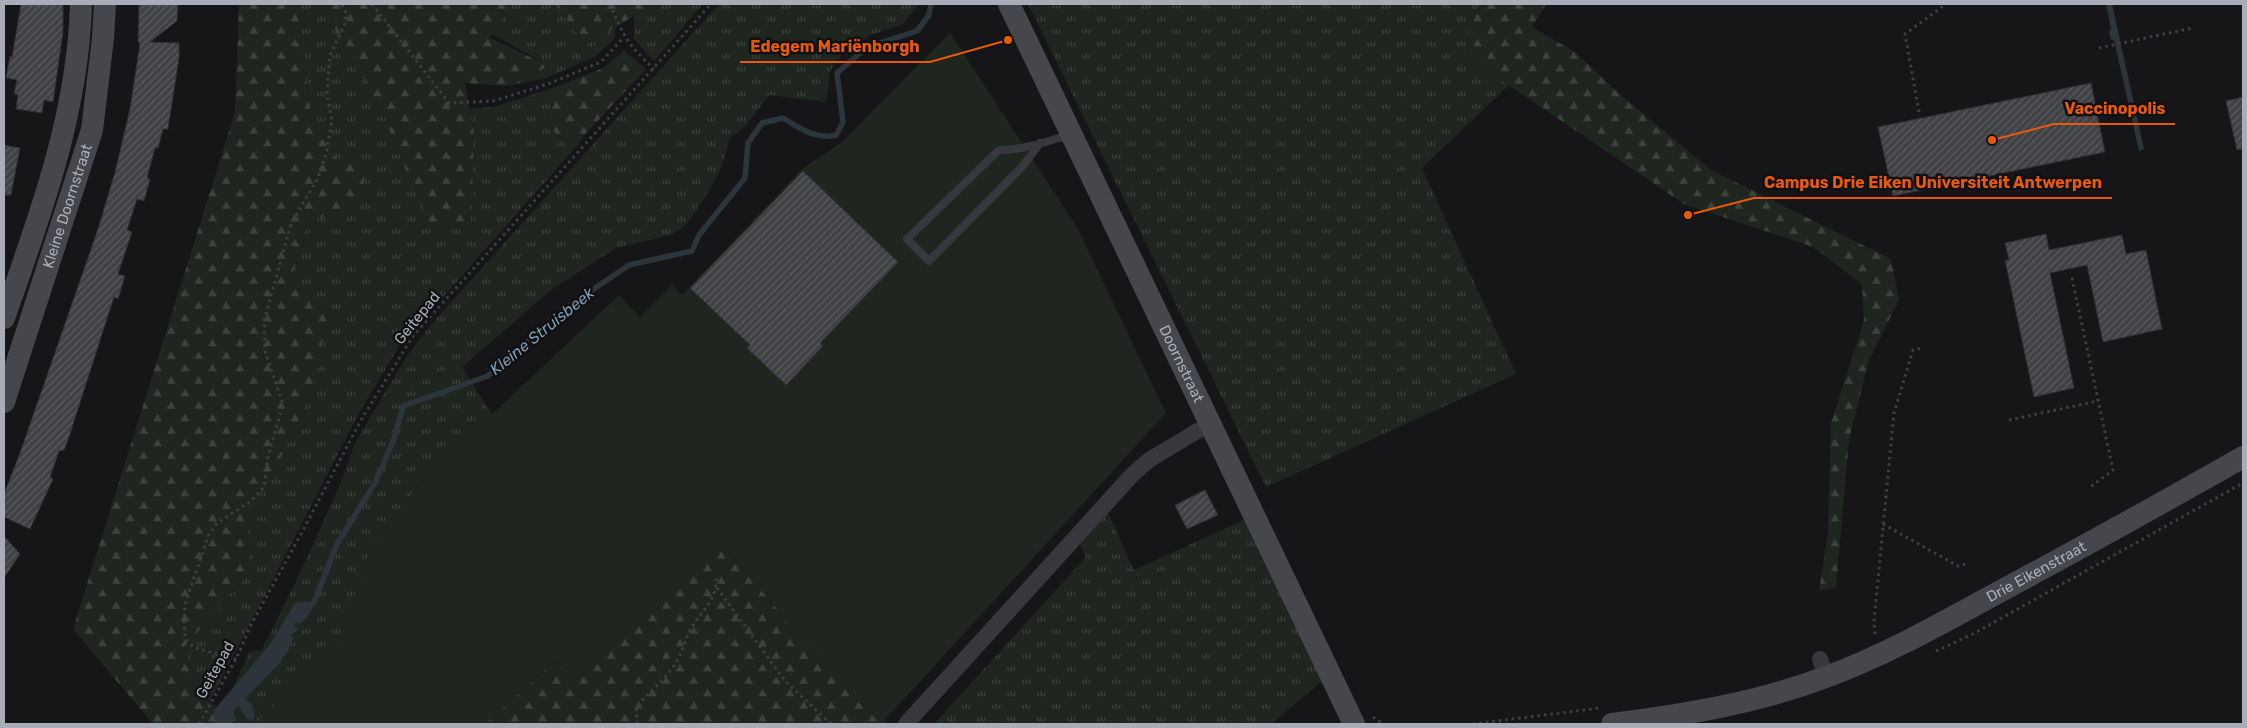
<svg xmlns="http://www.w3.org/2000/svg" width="2247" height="728" font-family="Rubik,sans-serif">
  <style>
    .grass { fill: url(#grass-tufts) }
    .forest { fill: url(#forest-firs) }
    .pitch { fill: #1e261f }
    .water { fill: #2c353c }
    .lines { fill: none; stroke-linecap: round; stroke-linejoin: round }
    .stream { stroke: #2c353c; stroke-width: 5.5 }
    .building { fill: url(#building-hatch); stroke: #303034 }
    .path { stroke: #3d3f44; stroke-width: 3; stroke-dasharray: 2.5 4; stroke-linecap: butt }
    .lane { stroke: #37383d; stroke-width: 8 }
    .street { stroke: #37383d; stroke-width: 16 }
    .secondary { stroke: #45474d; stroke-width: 22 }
    .labels { text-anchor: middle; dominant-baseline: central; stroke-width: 5; stroke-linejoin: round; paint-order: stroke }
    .street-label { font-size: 15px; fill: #a8adb8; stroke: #111113 }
    .water-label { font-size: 16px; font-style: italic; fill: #7f9bb3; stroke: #111113 }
    .leader { fill: none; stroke: #e8590c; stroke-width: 2 }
    .callout-dot { fill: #e8590c; stroke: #111113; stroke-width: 2 }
    .callout-label { font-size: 16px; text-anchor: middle; font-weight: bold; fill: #e8590c; stroke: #111113; stroke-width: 5; stroke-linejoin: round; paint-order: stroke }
  </style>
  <defs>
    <pattern id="grass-tufts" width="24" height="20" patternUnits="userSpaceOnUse" patternTransform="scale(1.25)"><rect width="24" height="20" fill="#1e261f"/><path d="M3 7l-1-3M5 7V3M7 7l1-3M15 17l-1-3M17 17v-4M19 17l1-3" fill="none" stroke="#3c433d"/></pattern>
    <pattern id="forest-firs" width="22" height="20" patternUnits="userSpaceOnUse" patternTransform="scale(1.25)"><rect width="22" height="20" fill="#1e261f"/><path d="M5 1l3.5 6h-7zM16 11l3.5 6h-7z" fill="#3c433d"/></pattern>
    <pattern id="building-hatch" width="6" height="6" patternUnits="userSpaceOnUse" patternTransform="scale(1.25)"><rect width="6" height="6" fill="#404145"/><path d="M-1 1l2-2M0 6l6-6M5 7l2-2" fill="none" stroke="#595a5e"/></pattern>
  </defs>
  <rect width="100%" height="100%" fill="#161618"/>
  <path class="grass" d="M297,4H329L334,28L380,107L474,133L470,109L494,107L553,88L548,123L559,138L582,140L398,348L358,415L210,701L194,689L185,646L254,567L245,514L281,457L327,319L292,277L311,219L337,161L310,110Z
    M512,4H555L586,45L615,28L614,39L596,56L547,78L508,86L549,66L492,34Z
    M654,4H703L654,61L634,39V16Z
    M719,4H919L903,24L871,35L842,55L830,71L826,102L769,95L745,127L730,138L721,169L706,196L686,225L671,235L616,248L551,290L462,367L493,416L423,479L374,543L337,643L256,724H237L222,713L249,652L262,650L297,579L340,485L356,441L407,356L429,327Z
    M1028,4H1480L1466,28L1470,59L1509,85L1422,168L1516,374L1266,487Z
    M1105,506L1134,570L1253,516L1329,675L1271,724H934L1086,557L1076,537Z"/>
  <path class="forest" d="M239,4H297L310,110L337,160H366L361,209L311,219L292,276L327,319L313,390L281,457L245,514L254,567L185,646L194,689L237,724H153L73,629L235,112Z
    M329,4H512L490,38L549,66L508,86L465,83L474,133L471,222L429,226L380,107L334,28Z
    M555,4H654L586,45Z
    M1480,4H1546L1532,27L1575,52L1623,97L1711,170L1891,259L1899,300L1869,360L1849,440L1836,588L1819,591L1828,533L1831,423L1864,320L1862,284L1813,247L1684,204L1470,59L1466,28Z
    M624,51L646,69L580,140L559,138L548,123L553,88L603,68Z
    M722,546L870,714L888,724H485L556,660L577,679L683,575Z"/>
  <path class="pitch" d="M950,33L1077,227L1166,413L883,722L870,714L722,546L576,680L556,660L485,724H256L337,643L374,543L423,479L619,295L640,317L672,285L682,295L802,169L841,143Z"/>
  <path class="water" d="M2106,4H2112L2144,149L2139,151L2114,40H2111L2109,31L2111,30Z
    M308,601L312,605L307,618L300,624L296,622L294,626L298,630L291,635L294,638L286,655L282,657V661L245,699L252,704L255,717L252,721L247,719L238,705L234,711L233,724H214V710L271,643L295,603Z"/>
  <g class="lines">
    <path class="stream" d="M307,611L315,600L337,544L375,483L394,439L403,406L488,376L569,306L629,265L692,251L699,235L745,178L748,143L762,123L783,118C799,128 816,140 836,135L843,122L837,73L859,54L880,43L917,31L929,15L931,4"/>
  </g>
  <path class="building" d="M21,4H63V32L53,102L44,100L42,113L16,109L18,95L14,94L17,80L6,78L10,56L12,57Z
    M139,4H178L177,21L150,42L179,43V58L168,129H163L158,148H155L147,178L150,179L144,201L137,199L127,230L132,232L118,274L125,276L118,299L114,297L68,440L64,450L59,451L50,477L53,479L30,529L4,517V494L20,453L98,229L115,172L130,109L140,43L138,42Z
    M2091,83L2105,152L1893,196L1878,127Z
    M2243,97V149L2237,150L2226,101Z
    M4,145L20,148L11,195H4Z
    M803,171L898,262L820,343L823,346L786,385L747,348L750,345L690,288Z
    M2046,234L2049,250L2122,235L2126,254L2146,250L2162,329L2103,342L2087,265L2050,273L2074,388L2034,397L2005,260H2009L2005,243Z
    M1205,490L1218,515L1187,529L1175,505Z
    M4,536L20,554L4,578Z"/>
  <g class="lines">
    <path class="path" d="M372,4L449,103L493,101L548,84L601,62L624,37
      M610,4C623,35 628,45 654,69
      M2099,48L2192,28
      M1919,112L1905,34L1946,4
      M2072,278L2113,470L2089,488
      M2009,420L2098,401
      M1883,524L1958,566L1966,564
      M717,588L786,682L831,724
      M1875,634L1874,621L1894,413L1913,350L1921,348
      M1936,651L1973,634L2243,483
      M236,659L195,648L188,642L185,638L184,623L185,604L209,534L217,523L250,502L264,487L268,457L283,404L265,351L264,321L291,224L318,178L326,154L332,121L327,94L328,77L330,55L345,24L346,13L342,4
      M1373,717L1383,724
      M199,724L236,659L252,623L301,534L361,420L413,336L711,4
      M637,724L636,707C649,692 666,679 677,661C683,651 685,640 690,630C701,610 718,601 716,576
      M1473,724L1600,708"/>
    <path class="lane" d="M1040,143L1023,166L929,261L907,239L999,150C1023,150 1046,142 1069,135"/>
    <path class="street" d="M1820,659L1826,678
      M906,724L1132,475L1149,460L1209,424"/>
    <g class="secondary">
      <path id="s1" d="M1009,4L1354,724"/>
      <path d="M4,318C40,216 78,114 81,4"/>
      <path id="s2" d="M4,402L92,130L103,38L105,4"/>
      <path id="s3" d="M1612,724C1684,715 1757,703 1826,677C1886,655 1942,623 1999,592C2081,548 2162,503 2243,457"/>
    </g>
  </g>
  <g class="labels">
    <g class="street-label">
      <text stroke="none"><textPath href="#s2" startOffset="206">Kleine Doornstraat</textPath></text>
      <text transform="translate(417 318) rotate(-51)">Geitepad</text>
      <text stroke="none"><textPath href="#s1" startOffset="399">Doornstraat</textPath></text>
      <text stroke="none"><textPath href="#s3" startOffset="455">Drie Eikenstraat</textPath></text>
      <text transform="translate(215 670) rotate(-61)">Geitepad</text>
    </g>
    <g class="water-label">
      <text transform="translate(542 331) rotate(-39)">Kleine Struisbeek</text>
    </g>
  </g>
  <path class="leader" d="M1008 40L930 62H740M1992 140L2054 124H2175M1688 215L1754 198H2112"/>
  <g class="callout-dot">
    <circle cx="1008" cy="40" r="5"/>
    <circle cx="1992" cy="140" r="5"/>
    <circle cx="1688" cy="215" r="5"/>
  </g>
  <g class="callout-label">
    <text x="835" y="52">Edegem Mariënborgh</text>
    <text x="2115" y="114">Vaccinopolis</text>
    <text x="1933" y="188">Campus Drie Eiken Universiteit Antwerpen</text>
  </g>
  <rect width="2247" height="728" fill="none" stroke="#a8adb8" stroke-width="10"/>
</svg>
